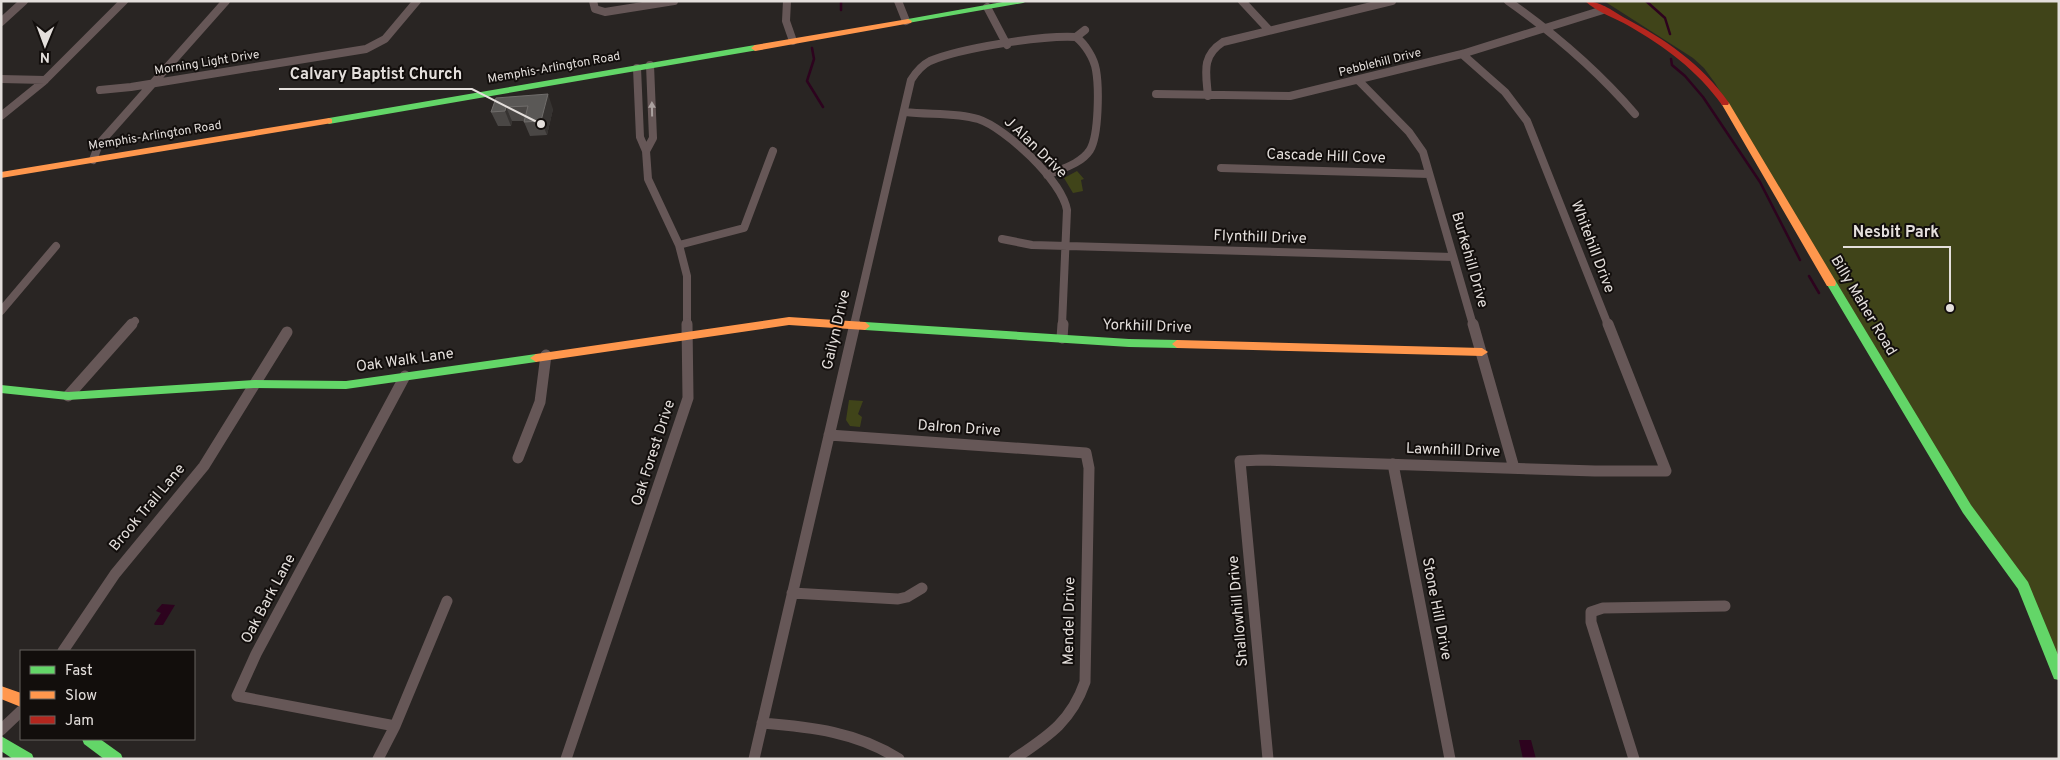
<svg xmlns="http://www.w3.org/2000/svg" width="2060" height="760" font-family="Overpass,sans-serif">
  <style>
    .green { fill: #404419 }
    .water { fill: #2d031e }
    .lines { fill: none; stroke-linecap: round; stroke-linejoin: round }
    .stream { stroke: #2d031e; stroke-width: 2.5 }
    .street-far1 { stroke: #665757; stroke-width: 8 }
    .street { stroke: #665757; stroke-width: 11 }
    .fast { fill: #63d668; fill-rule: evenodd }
    .slow { fill: #ff974d; fill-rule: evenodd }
    .jam { fill: #b3261e; fill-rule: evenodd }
    .wall { fill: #4a4745 }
    .shaded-wall { fill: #363331 }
    .building { fill: #5a5856; stroke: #706d6b }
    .oneway { fill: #aba2a0 }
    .labels { text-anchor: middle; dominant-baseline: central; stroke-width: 4; stroke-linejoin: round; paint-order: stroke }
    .far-street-label { font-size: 12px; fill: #e4dfdc; stroke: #120e0c }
    .street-label { font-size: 15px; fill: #e4dfdc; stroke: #120e0c }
    .leader { fill: none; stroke: #e4dfdc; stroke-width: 2 }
    .callout-dot { fill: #e4dfdc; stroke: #120e0c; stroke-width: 2 }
    .callout-label { font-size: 16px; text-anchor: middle; font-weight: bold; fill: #e4dfdc; stroke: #120e0c; stroke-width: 4; stroke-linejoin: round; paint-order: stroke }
  </style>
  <rect width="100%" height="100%" fill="#292523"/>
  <path class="green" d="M1604,1H2059V683L2028,596L1959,489L1715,83L1704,68L1693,58Z
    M1077,171L1084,179L1081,180L1083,191L1073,193L1064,178Z
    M849,400L863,401L858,414L862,417L860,427L850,426L846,420Z"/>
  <path class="water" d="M162,604L175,605L163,625H155L154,624L161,613L156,611Z
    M1519,740H1531L1536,759H1523Z"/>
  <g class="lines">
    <path class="stream" d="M841,1V10
      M1646,1L1665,18L1670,34
      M812,48L814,59L807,81L823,107
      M1671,59L1672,65L1685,76L1703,97L1760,182L1800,260
      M1809,276L1819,293"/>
    <path class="street-far1" d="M593,1L595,9L605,12L674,1
      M787,1L786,21L793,41
      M898,1L906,21
      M1242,1L1269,30
      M1508,1C1555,34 1597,70 1635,114
      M987,7L1007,45
      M1,22L24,1
      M1076,37L1085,30
      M1462,54L1505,92L1527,121L1608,325
      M637,68L640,137L646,151L648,179L679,245L687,276V325
      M1,79L45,80
      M1358,80L1409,132L1423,152L1473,325
      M100,90L131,87L366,49L385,39L417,1
      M1156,94L1290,96L1462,54L1603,10
      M1208,96C1206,73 1201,56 1223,42L1392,1
      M905,112C929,115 955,112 978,119C1006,128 1062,181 1067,210L1062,325
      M1,116L43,82L124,1
      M646,151L653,138L650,65
      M93,160L99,144L226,1
      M1221,168L1429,174
      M1047,175C1061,169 1081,164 1090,150C1099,135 1099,87 1096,70C1094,58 1085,44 1076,37
      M1002,239L1032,245L1453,257
      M679,245L744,228L773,151
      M1,311L56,246
      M131,325L135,321
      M854,325L911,80C916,72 922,65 930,61C961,48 1043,35 1076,37"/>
    <path class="street" d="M1473,324L1514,468
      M1062,338L1063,324
      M68,396L132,324
      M829,435L1086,453L1089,468L1085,682C1071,722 1048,736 1014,759
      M518,458L540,402L546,355
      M1393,464L1450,759
      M792,593L898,599L907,597L922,588
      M63,651L115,574L204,466L287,332
      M762,723C811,727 857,732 899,759
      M395,726L237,696L256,654L405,376
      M1,730L21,711
      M378,759L395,726L447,601
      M566,759L688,398L687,324
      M754,759L855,324
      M1268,759L1240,461L1261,460L1595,471H1666L1608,324
      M1634,759L1591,622V612L1603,608L1725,606"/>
    <path class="fast" d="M1008,1H1027L1023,3L908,23L904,21L908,19Z
      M755,45L758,46V50L329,124L324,121L329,118Z
      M1831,279L1835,280L1971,505L2028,582L2059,657V680L2054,679L2018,589L1963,513L1826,283Z
      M865,322L1129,339L1177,340L1182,344L1177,348L1129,347L865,330L860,326Z
      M536,354L542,358L536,362L346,389L254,388L68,400L1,393V385L68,392L254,380L346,381Z
      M1,736L32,754L34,759H13L1,751Z
      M82,739H100L121,754L123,759H104L84,744Z"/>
    <path class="slow" d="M908,19L912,21L911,23L755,51L751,48L755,45Z
      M1725,100L1729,103L1835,280L1836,283L1835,286H1827L1721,103Z
      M329,118L332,119V123L1,178V172Z
      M789,317L865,322L870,326L865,330L789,325L536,362L530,358L536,354Z
      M1177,340L1482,348L1488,352L1482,356L1177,348L1172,344Z
      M1,686L21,693V707L1,699Z"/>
    <path class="jam" d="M1585,1C1600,1 1611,10 1623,17C1665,39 1702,64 1729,103L1728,105H1722C1697,70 1665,47 1629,26C1615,18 1597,12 1585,1Z"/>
  </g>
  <path class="wall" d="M496,98L553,109L547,135L530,136L524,122V121H512L511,126H498L491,112Z"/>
  <path class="shaded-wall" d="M548,94L553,109L547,135L541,121Z
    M506,107L512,121L511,126L505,111Z"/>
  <path class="building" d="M548,94L541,121L524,122L528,106L506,107L505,111L491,112L496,98Z"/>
  <defs><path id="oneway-solid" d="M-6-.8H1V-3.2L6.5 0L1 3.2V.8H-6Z" transform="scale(1.25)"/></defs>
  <use class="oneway" href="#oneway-solid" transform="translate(652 109) rotate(-91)"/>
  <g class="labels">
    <g class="far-street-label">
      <text transform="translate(207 63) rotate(-9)">Morning Light Drive</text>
      <text transform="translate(1380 63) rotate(-14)">Pebblehill Drive</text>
      <text transform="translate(554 68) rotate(-10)">Memphis-Arlington Road</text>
      <text transform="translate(155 136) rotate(-9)">Memphis-Arlington Road</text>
    </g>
    <g class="street-label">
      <text transform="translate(1035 148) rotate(44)">J Alan Drive</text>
      <text transform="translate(1326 157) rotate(2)">Cascade Hill Cove</text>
      <text transform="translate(1260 238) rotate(2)">Flynthill Drive</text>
      <text transform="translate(1592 247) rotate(69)">Whitehill Drive</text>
      <text transform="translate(1469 260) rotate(74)">Burkehill Drive</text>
      <text transform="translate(1863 306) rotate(59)">Billy Maher Road</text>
      <text transform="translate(1147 327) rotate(2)">Yorkhill Drive</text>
      <text transform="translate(837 330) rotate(-77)">Gailyn Drive</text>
      <text transform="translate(405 361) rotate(-8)">Oak Walk Lane</text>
      <text transform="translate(959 429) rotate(4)">Dalron Drive</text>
      <text transform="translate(1453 451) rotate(2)">Lawnhill Drive</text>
      <text transform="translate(654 453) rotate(-72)">Oak Forest Drive</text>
      <text transform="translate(148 508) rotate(-50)">Brook Trail Lane</text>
      <text transform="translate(269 599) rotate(-62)">Oak Bark Lane</text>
      <text transform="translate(1436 609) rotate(79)">Stone Hill Drive</text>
      <text transform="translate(1239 611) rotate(-95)">Shallowhill Drive</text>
      <text transform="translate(1070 621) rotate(-89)">Mendel Drive</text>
    </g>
  </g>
  <path class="leader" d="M541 124L472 89H279M1950 308L1950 247H1843"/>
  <g class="callout-dot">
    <circle cx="541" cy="124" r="5"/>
    <circle cx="1950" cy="308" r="5"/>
  </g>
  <g class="callout-label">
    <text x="376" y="79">Calvary Baptist Church</text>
    <text x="1896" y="237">Nesbit Park</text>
  </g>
  <rect width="2060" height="760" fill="none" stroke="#e4dfdc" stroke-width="5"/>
  <rect x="20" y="650" width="175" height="90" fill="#120e0c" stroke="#66625f"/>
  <rect x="30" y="666" width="25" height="8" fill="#63d668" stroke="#66625f"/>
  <text x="65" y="675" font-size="15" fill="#e4dfdc">Fast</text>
  <rect x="30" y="691" width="25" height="8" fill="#ff974d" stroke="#66625f"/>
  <text x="65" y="700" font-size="15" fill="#e4dfdc">Slow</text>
  <rect x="30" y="716" width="25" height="8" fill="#b3261e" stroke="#66625f"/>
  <text x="65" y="725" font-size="15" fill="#e4dfdc">Jam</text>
  <g transform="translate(45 45) rotate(181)" stroke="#120e0c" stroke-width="4" paint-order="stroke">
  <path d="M0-4L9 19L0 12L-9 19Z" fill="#e4dfdc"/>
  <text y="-8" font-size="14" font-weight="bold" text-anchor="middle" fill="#e4dfdc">N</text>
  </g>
</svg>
